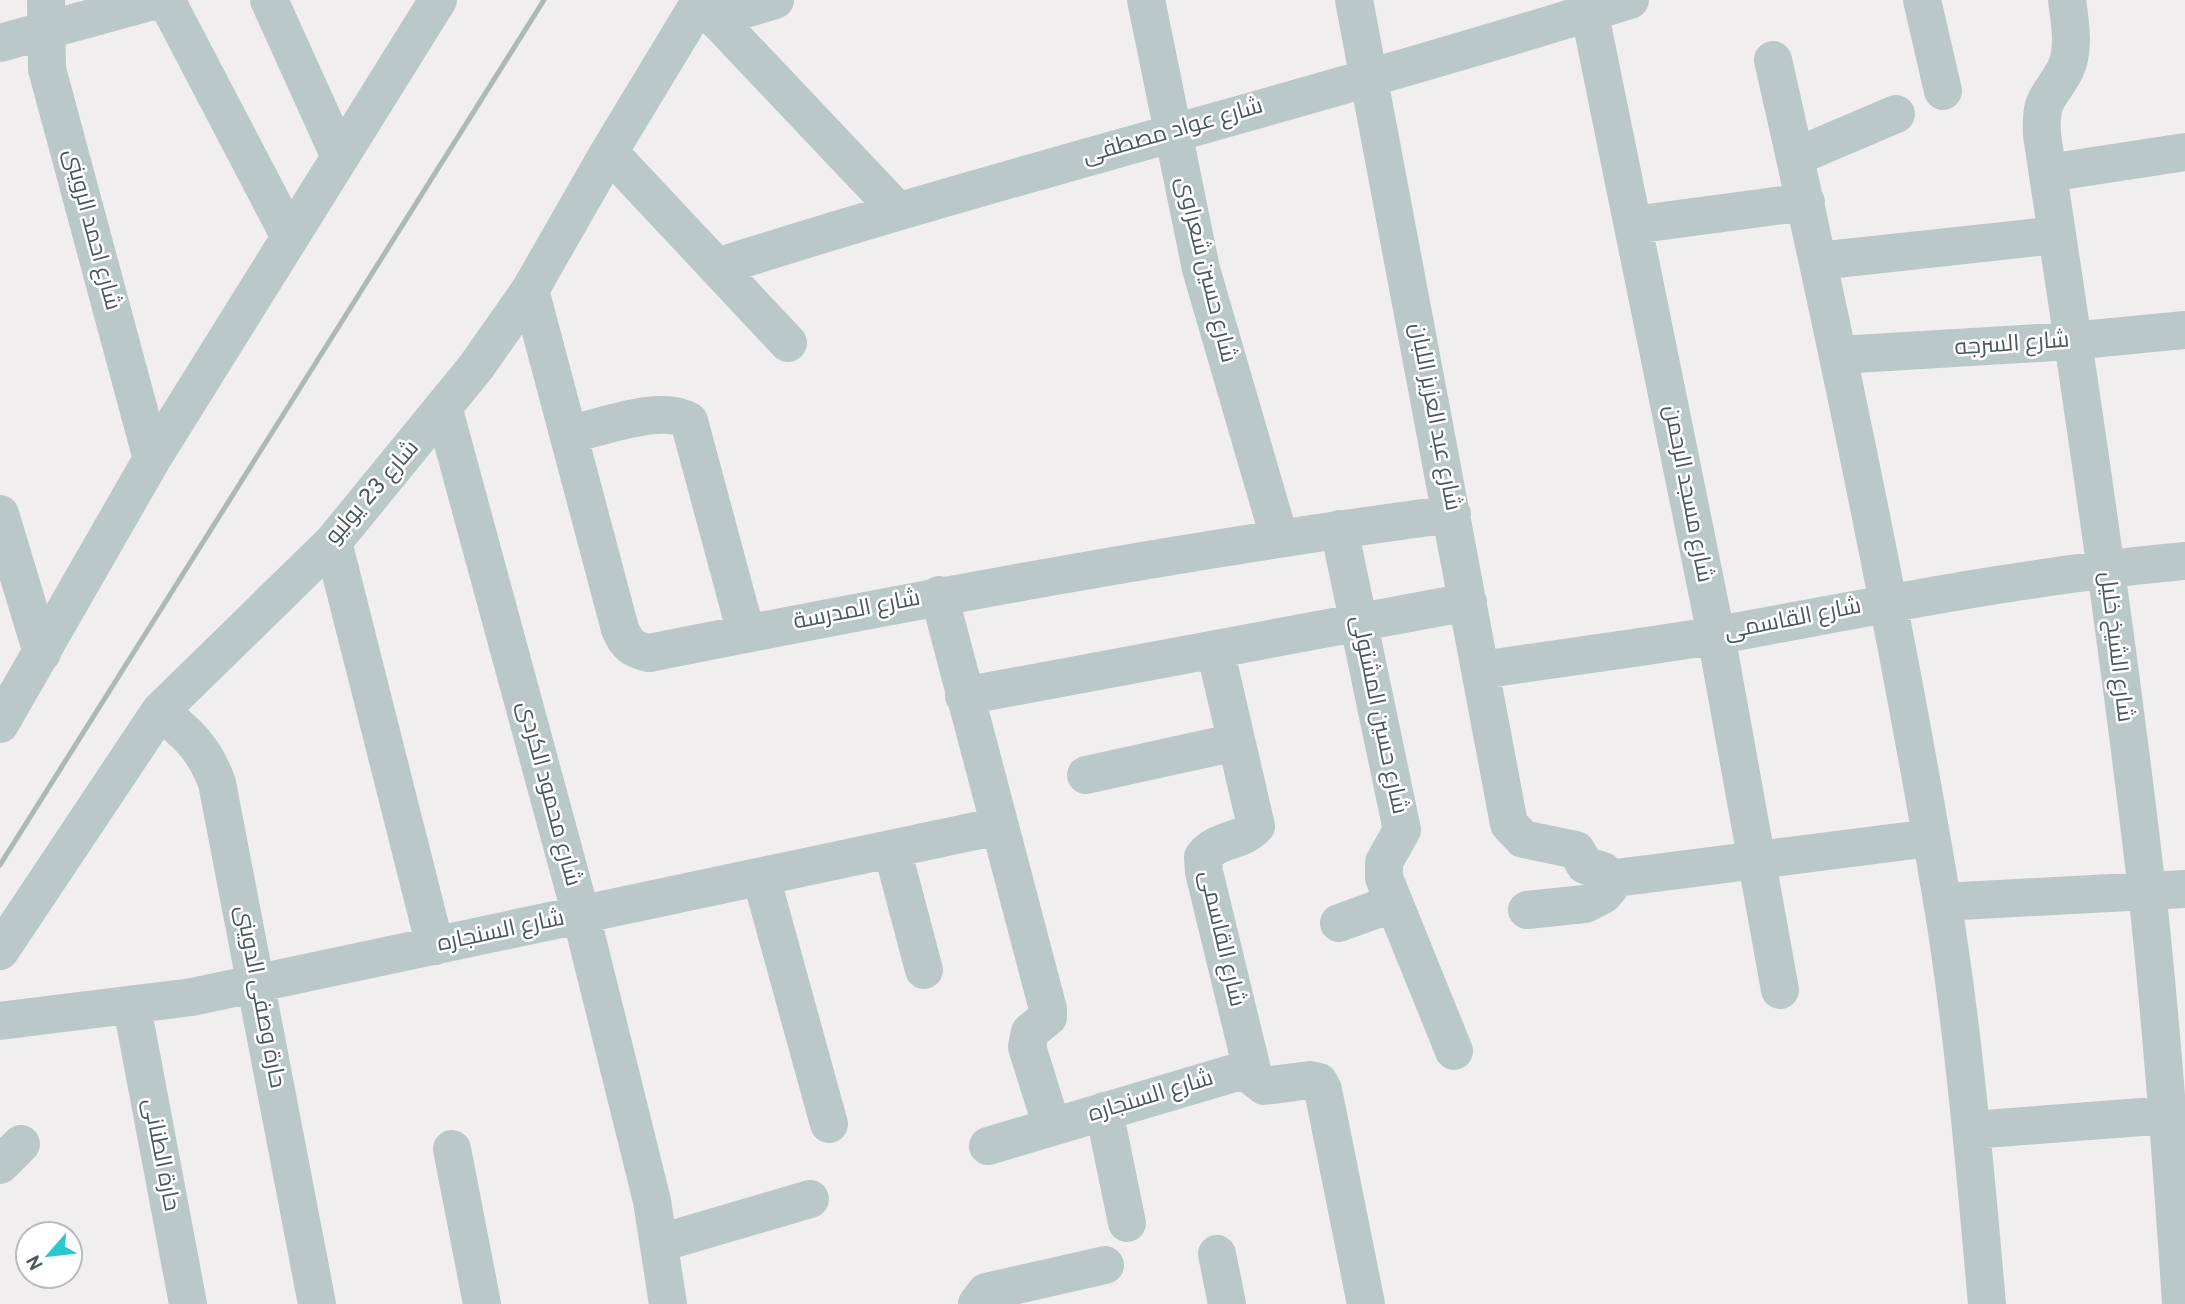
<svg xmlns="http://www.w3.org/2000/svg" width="2185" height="1304" font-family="Overpass,Cairo,sans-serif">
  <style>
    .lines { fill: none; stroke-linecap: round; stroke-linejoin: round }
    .minor { stroke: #bac9c8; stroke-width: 38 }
    .rail { stroke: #b0b7b7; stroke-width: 5 }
    .labels { text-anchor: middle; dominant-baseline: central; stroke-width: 5; stroke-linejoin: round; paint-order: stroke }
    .street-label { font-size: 23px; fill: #485958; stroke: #fff }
  </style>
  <rect width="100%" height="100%" fill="#f0eeef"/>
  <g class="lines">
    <path class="minor" d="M46,0L47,69L152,459
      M166,0L290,237
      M269,0L340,157
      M1146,0L1201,269L1279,537
      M1354,0L1509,824L1523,839L1576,850L1585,865L1603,871L1609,888L1603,895L1585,904L1527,910
      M1587,0L1716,635L1780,990
      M1922,0L1943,91
      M2067,0C2070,22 2075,50 2065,70C2049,100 2040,96 2042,135C2080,386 2118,639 2147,891C2162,1028 2172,1166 2181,1304
      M700,2L897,210
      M715,18L775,0
      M0,43L157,0
      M1773,60C1836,338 1895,618 1942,900C1964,1034 1975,1169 1987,1304
      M609,152L788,343
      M1795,157L1896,114
      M2048,173L2185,152
      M1633,225L1806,202
      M1818,261L2057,235
      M717,267C1019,171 1328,95 1630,0
      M530,290L620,629C626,644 633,650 649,653C916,600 1182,550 1452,514
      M1839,355L2071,341L2185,330
      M444,410L581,915L652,1201L668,1304
      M571,434C603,427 661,404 689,421L746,633
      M0,514L42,653
      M1339,529L1402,830L1384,862V878L1454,1051
      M333,542L435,946
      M939,595L1048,1009V1017L1030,1032L1027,1047L1052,1127
      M1215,649L1256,826C1241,843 1217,838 1203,857L1204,872L1254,1078L1264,1086L1310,1080L1319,1082L1323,1090L1366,1304
      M1481,670C1560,658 1639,648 1718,635C1873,607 2028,575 2185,561
      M964,696L1468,602
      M160,711C189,735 204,748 217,783L317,1304
      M0,724L152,459L438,0
      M1086,775L1236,742
      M892,849L924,970
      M761,877L829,1124
      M1608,879L1930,838
      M1942,902L2185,889
      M1339,923L1394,903
      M0,951L160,711L333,542L476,367L530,290L609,152L701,0
      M132,1007L188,1304
      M0,1021L192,997L999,826
      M1104,1111L1127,1223
      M1972,1130L2168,1115
      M988,1146L1251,1068
      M452,1149L482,1304
      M0,1165L21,1144
      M660,1243L810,1199
      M1217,1254L1227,1304
      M977,1304L986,1292L1105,1265"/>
    <path class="rail" d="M0,865L544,0"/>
  </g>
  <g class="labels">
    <g class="street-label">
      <text transform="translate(1173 132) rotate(-16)">شارع عواد مصطفى</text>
      <text transform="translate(91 230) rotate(75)">شارع احمد الروينى</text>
      <text transform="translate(1205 270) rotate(76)">شارع حسين شعراوى</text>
      <text transform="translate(2012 345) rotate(-4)">شارع السرجه</text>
      <text transform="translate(1434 417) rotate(79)">شارع عبد العزيز اللبان</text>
      <text transform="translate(373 493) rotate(-49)">شارع 23 يوليو</text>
      <text transform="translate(1687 494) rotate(79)">شارع مسجد الرحمن</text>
      <text transform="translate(857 611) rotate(-11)">شارع المدرسة</text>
      <text transform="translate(1793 620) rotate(-11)">شارع القاسمى</text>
      <text transform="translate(2115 647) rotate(83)">شارع الشيخ خليل</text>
      <text transform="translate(1378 715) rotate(78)">شارع حسين المشتولى</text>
      <text transform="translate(548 794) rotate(75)">شارع محمود الكردى</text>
      <text transform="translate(501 932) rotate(-12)">شارع السنجاره</text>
      <text transform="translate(1221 939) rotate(77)">شارع القاسمى</text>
      <text transform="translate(259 997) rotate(79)">حارة وصفى الدوينى</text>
      <text transform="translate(1151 1097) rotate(-17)">شارع السنجاره</text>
      <text transform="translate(160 1155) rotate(79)">حارة الطنانى</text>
    </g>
  </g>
  <g transform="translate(49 1255) rotate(242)"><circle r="33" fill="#ffffff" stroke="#b6bdbc" stroke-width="2"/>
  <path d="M0-5L12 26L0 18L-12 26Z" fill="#2ac9cd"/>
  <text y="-10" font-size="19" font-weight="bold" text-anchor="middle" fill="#485958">N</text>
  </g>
</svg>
